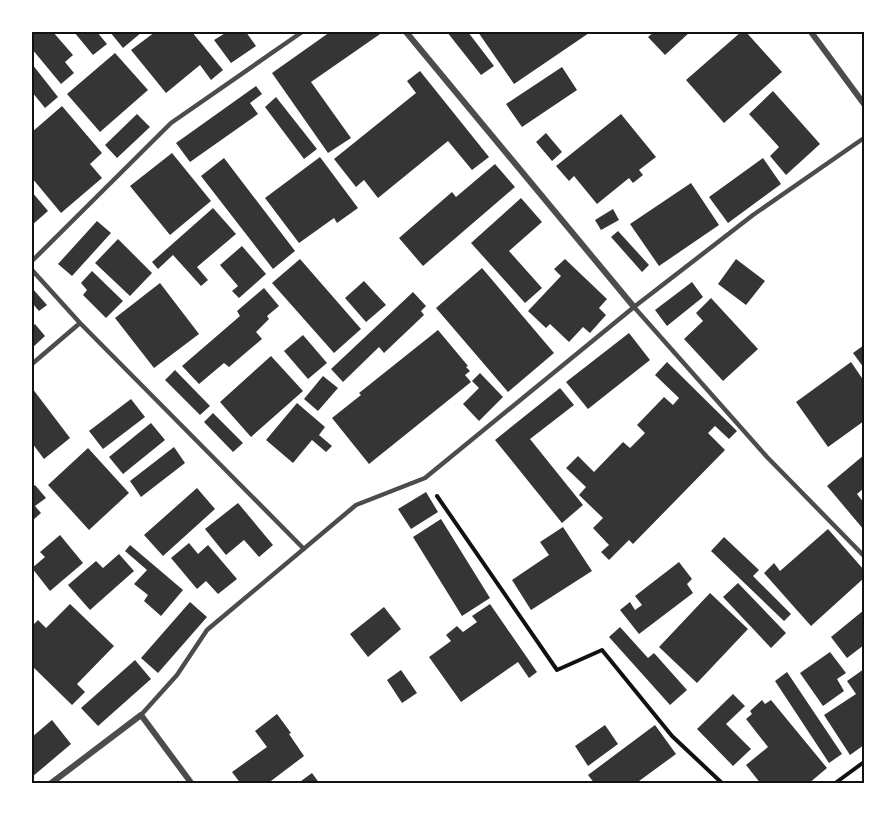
<svg xmlns="http://www.w3.org/2000/svg" width="896" height="815" font-family="Ubuntu,sans-serif">
  <style>
    .building { fill: #353535 }
    .lines { fill: none; stroke-linecap: round; stroke-linejoin: round }
    .path { stroke: #111; stroke-width: 4 }
    .service { stroke: #4c4c4c; stroke-width: 4.5 }
    .minor { stroke: #4c4c4c; stroke-width: 6 }
    .neatline { fill: none; stroke: #111; stroke-width: 2 }
  </style>
  <rect width="100%" height="100%" fill="#fff"/>
  <path class="building" d="M32,32H53L73,55L65,62L74,73L61,84L32,49Z
    M74,32H97L107,44L93,55Z
    M110,32H142L123,48Z
    M155,32H192L223,70L211,80L200,65L166,93L131,50Z
    M227,32H246L256,46L231,63L214,40Z
    M330,32H383L311,82L351,138L328,153L272,73Z
    M447,32H468L494,66L481,75Z
    M478,32H588L589,33L514,84Z
    M654,32H690L665,55L648,37Z
    M741,32H746L782,72L724,123L686,80Z
    M115,53L148,90L100,132L67,94Z
    M32,64L58,97L45,108L32,92Z
    M562,67L577,90L522,127L506,104Z
    M420,71L489,157L472,170L448,141L378,198L364,180L356,187L334,159L416,93L407,81Z
    M256,86L262,94L250,103L258,114L190,162L176,143Z
    M773,91L820,144L786,175L770,156L779,147L749,114Z
    M276,97L317,149L304,159L265,107Z
    M62,106L102,153L90,164L102,178L61,213L32,178V132Z
    M137,114L150,127L117,158L105,145Z
    M621,114L656,157L639,170L643,175L633,183L629,178L597,204L574,176L569,181L556,166Z
    M546,133L562,152L552,161L536,142Z
    M172,153L211,201L170,235L130,186Z
    M320,157L358,208L337,223L334,218L299,243L265,198Z
    M224,158L295,251L273,269L201,176Z
    M763,158L781,184L728,223L709,197Z
    M495,164L515,187L423,266L399,238L452,192L456,197Z
    M691,183L719,225L659,266L630,224Z
    M32,192L48,211L32,225Z
    M521,198L542,222L509,251L542,288L525,303L471,243Z
    M213,208L236,234L197,267L208,280L201,286L173,255L158,269L152,262Z
    M613,209L619,220L601,230L595,220Z
    M97,221L111,233L72,276L58,264Z
    M618,231L649,265L642,272L611,237Z
    M118,239L152,273L130,296L95,263Z
    M242,246L266,274L239,298L232,291L238,286L220,265Z
    M300,259L361,329L334,353L272,283Z
    M565,259L607,299L599,308L606,315L590,333L583,327L569,342L550,324L546,328L528,311L561,276L554,269Z
    M736,259L765,281L746,305L718,284Z
    M482,268L554,353L508,392L436,308Z
    M92,271L123,301L106,318L83,295L87,290L81,283Z
    M364,281L386,305L366,322L345,298Z
    M692,282L703,297L667,326L655,310Z
    M160,283L199,334L154,368L115,318Z
    M32,288L47,305L39,311L32,303Z
    M264,288L279,306L267,316L269,319L256,332L262,339L229,367L224,363L199,384L182,366L240,316L237,311Z
    M413,292L426,306L421,311L424,315L384,353L379,347L343,382L331,369Z
    M711,298L758,349L723,381L684,339L703,321L696,313Z
    M35,324L45,336L32,348V327Z
    M438,330L468,366L466,367L470,371L465,375L471,382L369,464L332,418L361,395L359,393Z
    M629,333L650,360L588,409L566,382Z
    M303,335L327,363L308,379L284,351Z
    M864,345V368L853,353Z
    M271,356L303,391L251,437L220,402Z
    M667,362L737,431L729,439L715,426L708,433L725,450L633,544L629,540L609,560L601,552L609,545L593,528L603,518L579,495L586,487L566,468L578,456L594,472L623,442L630,448L645,433L637,425L664,397L673,405L679,398L655,375Z
    M851,362L864,381V421L828,447L796,402Z
    M175,370L210,406L200,415L165,380Z
    M480,373L503,397L479,421L463,404L479,388L472,381Z
    M323,376L338,388L318,411L304,399Z
    M32,388L70,438L44,459L32,443Z
    M560,388L574,405L530,439L583,505L562,523L495,440Z
    M131,399L145,417L103,449L89,431Z
    M297,403L325,427L319,435L332,446L326,452L312,440L293,463L266,440Z
    M213,413L243,443L233,452L204,422Z
    M151,423L165,440L123,474L109,457Z
    M174,447L185,463L141,497L130,481Z
    M88,448L129,493L89,530L48,485Z
    M864,455V488L857,494L864,503V530L827,486Z
    M35,485L46,498L35,506L41,513L32,521V488Z
    M197,488L215,509L163,556L144,535Z
    M426,492L438,512L411,529L398,509Z
    M238,503L273,545L259,557L244,540L226,555L205,529Z
    M441,519L490,598L462,616L413,537Z
    M563,527L592,571L531,610L512,580L549,555L540,542Z
    M828,529L864,570V578L811,626L764,573L774,563L780,571Z
    M60,535L83,563L50,591L32,568L45,557L40,552Z
    M724,537L759,570L753,576L791,614L784,621L711,551Z
    M189,543L198,554L208,545L237,579L218,594L206,581L197,589L171,558Z
    M130,545L183,590L161,616L144,601L148,595L134,584L147,570L125,551Z
    M119,554L134,571L90,610L68,585L96,561L103,568Z
    M679,562L692,579L687,584L693,593L639,634L620,610L630,602L635,610L642,605L635,596Z
    M738,583L786,633L771,648L723,597Z
    M710,593L748,629L697,683L659,647Z
    M190,602L207,617L158,673L141,658Z
    M70,604L114,646L77,684L85,692L72,705L32,666V626L38,620L46,628Z
    M490,604L537,672L529,678L518,662L461,702L429,657L451,641L446,635L457,626L463,632L477,622L472,616Z
    M384,607L401,629L368,657L350,634Z
    M864,610V645L847,658L831,637Z
    M620,627L648,658L654,653L687,690L670,705L609,637Z
    M830,652L846,673L837,679L844,691L823,706L800,673Z
    M135,660L151,679L98,726L81,708Z
    M864,669V745L850,755L824,715L856,694L847,681Z
    M401,670L417,693L402,703L387,680Z
    M787,672L842,754L829,763L775,681Z
    M733,694L745,706L726,724L751,749L733,766L697,729Z
    M762,700L765,704L771,700L827,768L808,784H761L746,765L768,747L746,719L752,714L750,711Z
    M277,714L291,733L289,734L304,756L267,784H241L232,772L267,747L255,731Z
    M52,720L71,744L32,777V737Z
    M605,725L618,744L588,766L575,746Z
    M655,725L676,754L635,784H595L588,775Z
    M312,773L320,784H297Z"/>
  <g class="lines">
    <path class="path" d="M437,496L557,670L602,650L672,736L723,784
      M834,784L864,762"/>
    <path class="service" d="M32,261L171,123L302,32
      M32,270L80,323L304,549
      M634,307L767,457L864,556
      M32,364L80,323
      M141,715L177,675L207,630L356,505L425,478L634,307L753,215L864,138"/>
    <path class="minor" d="M406,32L634,307
      M811,32L864,104
      M50,784L141,715L192,784"/>
  </g>
  <rect width="896" height="815" fill="none" stroke="#ffffff" stroke-width="66"/>
  <rect x="33" y="33" width="830" height="749" class="neatline"/>
</svg>
